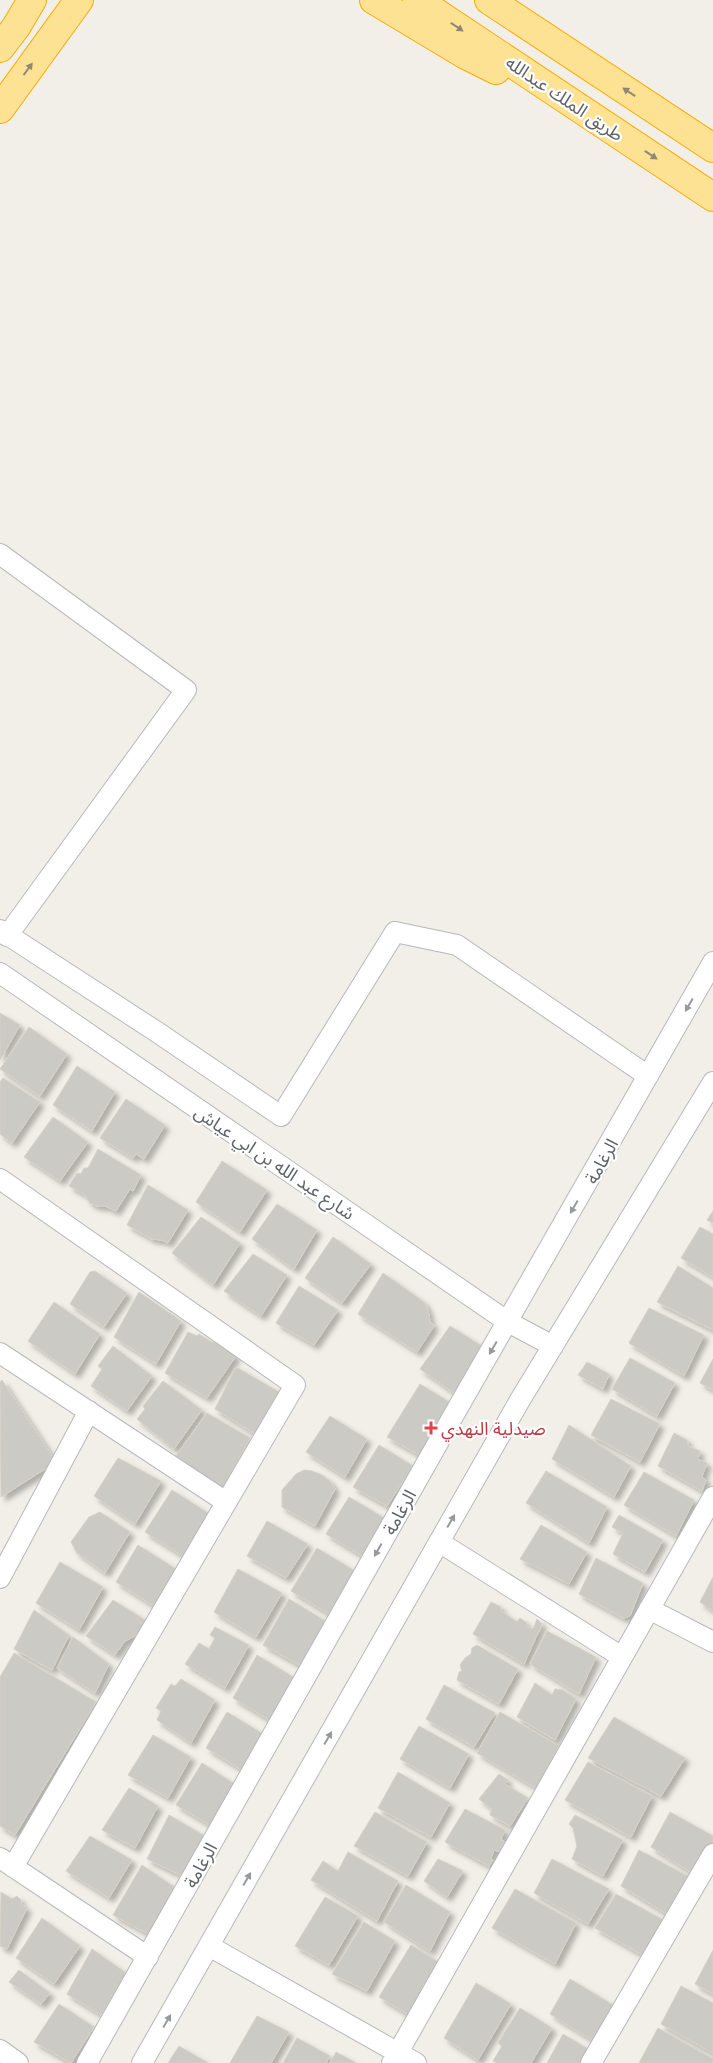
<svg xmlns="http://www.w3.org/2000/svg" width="713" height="2063" font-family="'Golos Text','Noto Sans Arabic',sans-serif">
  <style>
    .building { fill: #cccac5; stroke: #d6d1c6; filter: url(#shadow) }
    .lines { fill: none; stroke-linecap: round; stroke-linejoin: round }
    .street-casing { stroke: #b5b8bc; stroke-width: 22 }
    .highway-casing { stroke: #f9ab00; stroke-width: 30 }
    .street { stroke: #fff; stroke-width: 20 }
    .highway { stroke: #fde293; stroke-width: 28 }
    .oneway { fill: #8e8975 }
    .oneway2 { fill: #979a9d }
    .health-dot { fill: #e0444e; stroke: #fff; stroke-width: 2 }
    .labels { text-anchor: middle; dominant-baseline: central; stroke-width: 4.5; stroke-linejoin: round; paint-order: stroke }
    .street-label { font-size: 18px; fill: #5f6368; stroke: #fff }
    .health-label { font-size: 18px; fill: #be3a42; stroke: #fff; text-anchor: start }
  </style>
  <defs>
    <filter id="shadow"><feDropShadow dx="4.5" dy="4.5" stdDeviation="2.5" flood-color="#0004"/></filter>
  </defs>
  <rect width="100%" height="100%" fill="#f1efe8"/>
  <path class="building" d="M0,1013L20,1025L0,1060Z
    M29,1027L67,1054L40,1096L0,1069Z
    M77,1066L115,1092L92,1131L53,1105Z
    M3,1078L40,1102L12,1143L0,1134V1082Z
    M126,1099L165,1125L144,1159L136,1154L133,1158L100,1138Z
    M53,1117L88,1142L60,1181L24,1157Z
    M98,1149L141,1175L133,1191L130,1189L116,1211L105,1206H97L90,1203L84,1194L69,1186L77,1173L81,1174L84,1168H88Z
    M222,1161L267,1190L240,1232L196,1202Z
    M148,1185L188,1210L168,1243L162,1240L152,1239L127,1225Z
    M277,1204L317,1230L294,1269L252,1239Z
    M713,1211V1223L707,1220Z
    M201,1217L240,1243L213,1285L172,1253Z
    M700,1227L713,1234V1277L681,1258Z
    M333,1237L371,1264L342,1303L305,1278Z
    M253,1254L287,1275L261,1316L224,1291Z
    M678,1266L713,1288V1330L657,1302Z
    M95,1271L127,1293L104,1327L70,1304L90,1272Z
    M383,1273L424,1302L428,1310L430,1321L434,1326L417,1352L358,1314Z
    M299,1286L338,1310L314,1345L276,1323Z
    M139,1292L181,1321L156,1364L114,1337Z
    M54,1302L100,1334L75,1374L28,1341Z
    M649,1308L704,1335L684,1376L629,1343Z
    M450,1326L485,1348L457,1395L420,1369Z
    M188,1332L197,1336L199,1334L213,1343L215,1341L236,1356L207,1398L165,1373Z
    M113,1346L152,1376L127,1411L91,1386L102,1369L98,1366Z
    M630,1358L675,1383L657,1416L612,1389Z
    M713,1359V1390L700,1383Z
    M587,1362L609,1374L603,1389L578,1375Z
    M236,1367L279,1392L257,1435L215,1409Z
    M2,1380L56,1462L1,1497L0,1382Z
    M163,1381L202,1410L174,1449L137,1419L145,1409L143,1406Z
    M420,1384L454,1405L423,1457L387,1437Z
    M611,1399L660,1424L640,1462L591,1435Z
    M207,1413L250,1438L223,1488L176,1456Z
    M330,1416L367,1439L345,1477L306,1452Z
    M569,1425L631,1466L614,1497L552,1459Z
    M674,1433L687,1440L688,1446L700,1451L698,1459L707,1463L702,1476L706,1480L702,1491L658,1466Z
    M379,1445L413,1466L387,1506L353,1487Z
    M118,1458L161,1481L135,1524L94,1496Z
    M304,1470L312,1471L322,1475L330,1481L335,1489L315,1526L282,1507V1490L296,1474Z
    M546,1471L607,1507L589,1543L526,1503Z
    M644,1472L694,1500L676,1536L624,1505Z
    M172,1490L208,1513L183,1556L145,1532Z
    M349,1497L386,1519L364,1557L326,1534Z
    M100,1512L130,1532L105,1573L77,1553L71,1542L89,1517Z
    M619,1515L663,1540L645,1572L613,1554L623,1533L612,1527Z
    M267,1521L308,1544L286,1578L247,1556Z
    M541,1525L587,1552L569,1584L520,1559Z
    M138,1545L176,1569L154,1606L116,1582Z
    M317,1548L360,1574L334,1617L291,1591Z
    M596,1558L643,1583L630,1616L623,1618L579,1594Z
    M60,1562L103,1587L79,1630L36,1603Z
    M238,1569L282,1593L256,1637L214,1612Z
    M713,1577V1611L700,1602Z
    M289,1599L327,1622L305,1668L263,1645Z
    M113,1600L145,1620L146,1630L125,1641L115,1655L86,1636Z
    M491,1602L501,1607V1611L517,1622L520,1618L527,1623L526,1626L533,1629L537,1619L542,1624L524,1664L473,1634Z
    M34,1610L69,1635L52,1670L14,1649Z
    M215,1627L249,1645L225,1688L185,1664L199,1643L209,1649L215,1638L210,1635Z
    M547,1631L596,1657L579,1694L530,1664Z
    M73,1637L109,1664L95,1693L57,1668Z
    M477,1645L518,1669L499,1704L457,1680L459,1672L462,1671L460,1665L465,1658L471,1654L472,1648Z
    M14,1653L96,1702L15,1835L0,1826V1677Z
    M257,1655L298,1680L273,1722L233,1698Z
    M181,1679L215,1700L191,1743L157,1720L161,1711L156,1708L171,1684L175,1686Z
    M535,1683L552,1695L555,1689L563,1690L576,1699L555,1740L517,1717Z
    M444,1685L495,1713L474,1747L426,1719Z
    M227,1712L268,1737L247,1773L206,1748Z
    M500,1712L559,1746L536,1788L477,1753Z
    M614,1717L685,1758L661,1796L588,1758Z
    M419,1726L469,1754L450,1788L400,1759Z
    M153,1735L191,1757L168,1798L128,1775Z
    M588,1762L652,1796L631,1837L565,1800Z
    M202,1763L239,1787L215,1828L176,1805Z
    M398,1772L450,1803L431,1837L378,1808Z
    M499,1774L508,1780L505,1784L528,1798L510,1826L490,1815L492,1809L479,1799Z
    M129,1788L158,1806L135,1848L102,1830Z
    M465,1809L505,1830L501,1839L506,1843L500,1852L494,1850L491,1858L493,1860L489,1866L445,1842Z
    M375,1812L427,1842L408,1876L354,1846Z
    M670,1812L713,1836V1841L694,1874L651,1847Z
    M169,1815L205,1836L184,1877L147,1859Z
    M575,1815L623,1840L603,1876L572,1859L577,1846L573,1828L569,1824Z
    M90,1836L132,1860L109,1898L66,1871Z
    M639,1850L693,1879L672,1917L621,1886Z
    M348,1852L398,1881L377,1921L311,1880L323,1861L338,1871Z
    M438,1859L463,1871L447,1897L424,1881Z
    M552,1859L609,1889L588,1924L534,1893Z
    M142,1865L180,1891L154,1937L113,1915Z
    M406,1885L450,1912L430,1951L384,1922Z
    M515,1889L576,1923L555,1964L492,1928Z
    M1,1892L12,1899L17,1896L21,1900V1904L27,1908L7,1949L0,1946Z
    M616,1894L665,1921L646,1957L595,1928Z
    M325,1897L358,1916L329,1965L295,1946Z
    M42,1918L80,1946L54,1984L16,1958Z
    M364,1922L395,1941L367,1991L332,1974Z
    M411,1945L443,1965L414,2018L379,1997Z
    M92,1949L126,1973L101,2015L67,1994Z
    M713,1950V1994L695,1984Z
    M19,1970L50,1993L41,2004L9,1982Z
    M570,1979L618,2008L597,2043L550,2014Z
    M476,1983L511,2004L478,2060L444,2038Z
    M681,1986L713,2003V2053L661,2024Z
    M59,2004L94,2027L71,2063L34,2042Z
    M520,2008L552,2028L531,2063H497L493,2061L502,2046L498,2043Z
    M257,2016L289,2032L271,2063H230Z
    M658,2028L713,2059V2063H639Z
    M563,2034L593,2052L587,2063H547Z
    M297,2038L330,2056L326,2063H283Z
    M179,2046L208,2063H168Z
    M336,2052L356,2063H330Z"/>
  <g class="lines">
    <defs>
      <path id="street" d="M0,554L186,690L7,936
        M0,930L154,1030L281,1116L395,932L457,945L648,1076
        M0,973L508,1322L553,1346
        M0,1179L295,1385L13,1867
        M0,1353L226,1502
        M439,1542L622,1657
        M0,1578L89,1411
        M649,1609L713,1642
        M0,1858L148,1957
        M209,1946L416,2063
        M0,2050L18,2063
        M87,2063L456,1411L713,962
        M142,2063L520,1400L713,1082
        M392,2063L713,1497
        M591,2063L713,1854"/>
      <path id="highway" d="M374,0L464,54L496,70
        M417,0L713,197
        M489,0L713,148
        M0,48L16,27L32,0
        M0,109L79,0"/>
    </defs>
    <use href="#street" class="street-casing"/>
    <use href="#highway" class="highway-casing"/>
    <use href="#street" class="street"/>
    <use href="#highway" class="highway"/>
  </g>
  <defs><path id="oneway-solid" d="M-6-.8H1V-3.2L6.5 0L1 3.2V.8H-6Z" transform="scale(1.25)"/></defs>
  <g class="oneway">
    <use href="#oneway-solid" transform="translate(457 27) rotate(34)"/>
    <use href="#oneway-solid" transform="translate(28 69) rotate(-54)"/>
    <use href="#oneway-solid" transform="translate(629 92) rotate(-147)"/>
    <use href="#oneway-solid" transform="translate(651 155) rotate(34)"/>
  </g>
  <g class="oneway2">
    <use href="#oneway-solid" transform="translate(689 1005) rotate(120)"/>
    <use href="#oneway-solid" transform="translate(574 1207) rotate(120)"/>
    <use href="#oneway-solid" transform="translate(493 1348) rotate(120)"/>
    <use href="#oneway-solid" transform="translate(451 1521) rotate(-60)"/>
    <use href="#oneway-solid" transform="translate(378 1550) rotate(119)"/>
    <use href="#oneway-solid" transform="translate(328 1738) rotate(-60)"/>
    <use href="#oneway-solid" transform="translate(247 1879) rotate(-60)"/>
    <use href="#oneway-solid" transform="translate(167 2021) rotate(-60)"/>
  </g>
  <path class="health-dot" d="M428.5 1420.5h5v5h5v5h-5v5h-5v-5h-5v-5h5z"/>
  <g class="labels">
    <g class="street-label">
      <text transform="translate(565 98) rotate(34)">طريق الملك عبدالله</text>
      <text transform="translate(601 1161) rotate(-61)">الرغامة</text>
      <text transform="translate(275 1162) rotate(34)">شارع عبد الله بن ابي عياش</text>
      <text transform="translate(399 1512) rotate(-61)">الرغامة</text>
      <text transform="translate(200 1865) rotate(-61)">الرغامة</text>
    </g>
    <g class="health-label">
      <text x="441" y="1428">صيدلية النهدي</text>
    </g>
  </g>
</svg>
